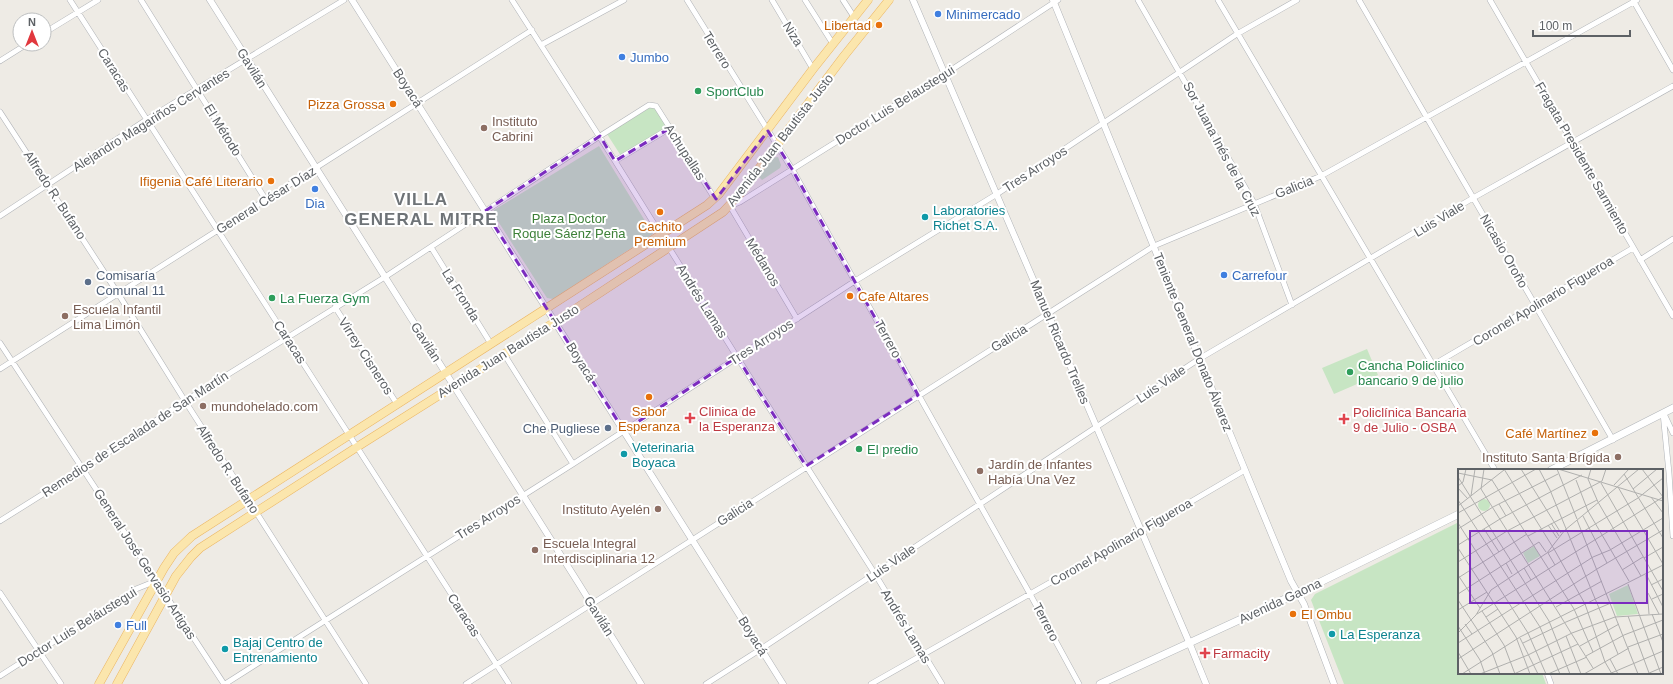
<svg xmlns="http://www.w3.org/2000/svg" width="1673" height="684" font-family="Arial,sans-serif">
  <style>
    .green { fill: #c7e5c3 }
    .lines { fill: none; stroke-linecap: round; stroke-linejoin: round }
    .minor-casing { stroke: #b0b3b7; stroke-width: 6 }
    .tertiary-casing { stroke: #b0b3b7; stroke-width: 7 }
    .secondary-casing { stroke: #b1b5b9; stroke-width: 8 }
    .primary-casing { stroke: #ebb561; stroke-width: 9 }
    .minor { stroke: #fff; stroke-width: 5 }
    .tertiary { stroke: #fff; stroke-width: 6 }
    .secondary { stroke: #fff; stroke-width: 7 }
    .primary { stroke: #fbe6ad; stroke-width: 8 }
    .marked { fill: #7b2cbf; fill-opacity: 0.2; stroke: #7b2cbf; stroke-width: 3; stroke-dasharray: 8 5; stroke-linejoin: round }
    .shop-dot { fill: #3f7fe0; stroke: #fff; stroke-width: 1.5 }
    .food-dot { fill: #e8710a; stroke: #fff; stroke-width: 1.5 }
    .leisure-dot { fill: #2e9e5b; stroke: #fff; stroke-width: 1.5 }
    .education-dot { fill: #8d6e63; stroke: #fff; stroke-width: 1.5 }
    .culture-dot { fill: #0f9aa8; stroke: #fff; stroke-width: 1.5 }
    .service-dot { fill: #5c6f8a; stroke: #fff; stroke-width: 1.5 }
    .health-dot { fill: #e0444e; stroke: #fff; stroke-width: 1.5 }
    .labels { text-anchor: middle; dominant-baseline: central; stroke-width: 4; stroke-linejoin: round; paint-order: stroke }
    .shop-label { font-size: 13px; fill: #366cbe; stroke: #fff; text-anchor: start }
    .food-label { font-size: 13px; fill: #c56008; stroke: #fff; text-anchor: end }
    .street-label { font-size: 13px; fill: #5d6165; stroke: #fff }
    .leisure-label { font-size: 13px; fill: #27864d; stroke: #fff; text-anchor: start }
    .education-label { font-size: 13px; fill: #785e54; stroke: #fff; text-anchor: start }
    .culture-label { font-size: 13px; fill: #0d838f; stroke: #fff; text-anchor: start }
    .park-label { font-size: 13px; fill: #3d8038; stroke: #fff }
    .service-label { font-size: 13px; fill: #4e5e75; stroke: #fff; text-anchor: start }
    .health-label { font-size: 13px; fill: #be3a42; stroke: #fff; text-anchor: start }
    .district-label { font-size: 17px; font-weight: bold; letter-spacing: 1px; fill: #6e7377; stroke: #fff }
    .inset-road { fill: none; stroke: #b0b0ae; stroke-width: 1 }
    .view { fill: #7b2cbf; fill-opacity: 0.15; stroke: #7b2cbf; stroke-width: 2 }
    .inset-edge { fill: none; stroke: #5d6165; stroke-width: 2 }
  </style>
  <rect width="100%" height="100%" fill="#eeebe5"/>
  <path class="green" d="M654,105L670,130L623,159L607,134Z
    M599,146L653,234L553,299L547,298L494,215V210Z
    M778,157L781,165L780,168L762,180L758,176L771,158Z
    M1367,349L1378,375L1334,394L1322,368Z
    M1459,522V673H1542L1546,684H1344L1311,600L1315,594Z"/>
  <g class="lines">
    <defs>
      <path id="minor" d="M70,0L509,684
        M141,0L266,200
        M512,0L615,161L737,357L875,574L942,684
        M687,0L792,169L1030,594L1079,684
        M772,0L813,69
        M805,0L833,44
        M843,0L854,17
        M1138,0L1254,203L1292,305
        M1218,0L1495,470
        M1359,0L1613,440
        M1490,0L1673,316
        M1633,0L1673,70
        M44,33L98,0
        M541,45L624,0
        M0,61L27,44
        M0,112L119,295L185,401L366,684
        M615,161L670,128
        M0,216L146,120L344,0
        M431,247L491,344
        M1640,260L1673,239
        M335,307L397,404
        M797,319L730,206L740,202L945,74L1058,0
        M0,343L224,684
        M504,354L573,464
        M1433,365L1633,248
        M0,369L532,30
        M1663,413L1669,473L1673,536
        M1665,416L1673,433
        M0,521L94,462L185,401L385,277L600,136L649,105L656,106L715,199
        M0,593L61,684
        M1547,673L1551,684
        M0,676L136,589L156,581
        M225,684L573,464L855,281L997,194L1237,34L1297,0
        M466,684L1154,246L1321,176L1637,0
        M706,684L761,649L1199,359L1473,198L1673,86
        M871,684L1141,531L1245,470"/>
      <path id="tertiary" d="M210,0L579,584L641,684
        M352,0L783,684
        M913,0L1189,642L1206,684
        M1053,0L1245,470L1291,581L1304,604L1334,684"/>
      <path id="secondary" d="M1551,470L1673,408
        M1100,684L1298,593L1459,514"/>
      <path id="primary" d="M99,684L164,568L174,553L192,536L707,205L719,194L813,69L868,0
        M117,684L176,576L191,557L200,548L357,447L563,317L723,212L739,195L844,56L889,0"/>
    </defs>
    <use href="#minor" class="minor-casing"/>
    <use href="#tertiary" class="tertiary-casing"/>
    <use href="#secondary" class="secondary-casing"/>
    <use href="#primary" class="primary-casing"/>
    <use href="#minor" class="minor"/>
    <use href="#tertiary" class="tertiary"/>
    <use href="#secondary" class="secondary"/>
    <use href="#primary" class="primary"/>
  </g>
  <path class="marked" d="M670,128L716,199L768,131L792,169L918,395L806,466L737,357L624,431L485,211L600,136L615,161Z"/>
  <g class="shop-dot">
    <circle cx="938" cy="14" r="4"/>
    <circle cx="622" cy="57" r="4"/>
    <circle cx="315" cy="189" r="4"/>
    <circle cx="1224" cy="275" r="4"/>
    <circle cx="118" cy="625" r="4"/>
  </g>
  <g class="food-dot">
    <circle cx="879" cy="25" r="4"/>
    <circle cx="393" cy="104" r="4"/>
    <circle cx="271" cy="181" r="4"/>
    <circle cx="660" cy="212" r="4"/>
    <circle cx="850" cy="296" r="4"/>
    <circle cx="649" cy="397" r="4"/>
    <circle cx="1595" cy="433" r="4"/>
    <circle cx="1293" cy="614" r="4"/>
  </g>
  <g class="leisure-dot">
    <circle cx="698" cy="91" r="4"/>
    <circle cx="272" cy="298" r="4"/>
    <circle cx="1350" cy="372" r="4"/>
    <circle cx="859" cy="449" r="4"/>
  </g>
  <g class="education-dot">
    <circle cx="484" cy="128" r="4"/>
    <circle cx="65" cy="316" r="4"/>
    <circle cx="203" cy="406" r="4"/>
    <circle cx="1618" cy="457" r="4"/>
    <circle cx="980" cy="471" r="4"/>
    <circle cx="658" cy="509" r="4"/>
    <circle cx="535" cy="550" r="4"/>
  </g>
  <g class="culture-dot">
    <circle cx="925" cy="217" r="4"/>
    <circle cx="624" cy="454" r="4"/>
    <circle cx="1332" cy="634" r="4"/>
    <circle cx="225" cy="649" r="4"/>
  </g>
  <g class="service-dot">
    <circle cx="88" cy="282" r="4"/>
    <circle cx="608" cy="428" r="4"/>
  </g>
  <g class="health-dot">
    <path d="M688 412h4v4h4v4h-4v4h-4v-4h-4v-4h4z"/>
    <path d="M1342 413h4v4h4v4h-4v4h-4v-4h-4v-4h4z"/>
    <path d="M1203 647h4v4h4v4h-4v4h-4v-4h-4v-4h4z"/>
  </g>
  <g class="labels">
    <g class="shop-label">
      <text x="946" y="14">Minimercado</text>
      <text x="630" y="57">Jumbo</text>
      <text x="315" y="203" text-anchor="middle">Dia</text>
      <text x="1232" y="275">Carrefour</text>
      <text x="126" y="625">Full</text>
    </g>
    <g class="food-label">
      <text x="871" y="25">Libertad</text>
      <text x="385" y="104">Pizza Grossa</text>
      <text x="263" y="181">Ifigenia Café Literario</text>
      <text x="660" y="226" text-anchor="middle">Cachito<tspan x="660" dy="15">Premium</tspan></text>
      <text x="858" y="296" text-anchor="start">Cafe Altares</text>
      <text x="649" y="411" text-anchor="middle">Sabor<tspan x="649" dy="15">Esperanza</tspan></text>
      <text x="1587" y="433">Café Martínez</text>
      <text x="1301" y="614" text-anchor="start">El Ombu</text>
    </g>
    <g class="street-label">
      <text transform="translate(793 34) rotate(58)">Niza</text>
      <text transform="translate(717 50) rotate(58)">Terrero</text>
      <text transform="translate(252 68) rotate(58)">Gavilán</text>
      <text transform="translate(114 70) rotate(58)">Caracas</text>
      <text transform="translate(408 88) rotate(57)">Boyacá</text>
      <text transform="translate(895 105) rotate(-32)">Doctor Luis Belaustegui</text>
      <text transform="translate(151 120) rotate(-32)">Alejandro Magariños Cervantes</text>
      <text transform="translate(223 130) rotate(58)">El Método</text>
      <text transform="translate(780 140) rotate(-52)">Avenida Juan Bautista Justo</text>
      <text transform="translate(1222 149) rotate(62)">Sor Juana Inés de la Cruz</text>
      <text transform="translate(685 152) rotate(57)">Achupallas</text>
      <text transform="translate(1582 158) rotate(60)">Fragata Presidente Sarmiento</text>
      <text transform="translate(1035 169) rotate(-33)">Tres Arroyos</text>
      <text transform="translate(1294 187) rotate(-22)">Galicia</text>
      <text transform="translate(55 195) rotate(57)">Alfredo R. Bufano</text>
      <text transform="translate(266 200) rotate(-32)">General César Díaz</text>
      <text transform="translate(1439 219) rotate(-31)">Luis Viale</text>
      <text transform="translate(1504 251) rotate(60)">Nicasio Oroño</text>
      <text transform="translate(763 262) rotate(59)">Médanos</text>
      <text transform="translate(461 295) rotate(58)">La Fronda</text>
      <text transform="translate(702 301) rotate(58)">Andrés Lamas</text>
      <text transform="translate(1543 301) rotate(-31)">Coronel Apolinario Figueroa</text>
      <text transform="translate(1009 338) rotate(-32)">Galicia</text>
      <text transform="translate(888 339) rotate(61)">Terrero</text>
      <text transform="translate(290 342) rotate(57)">Caracas</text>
      <text transform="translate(426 342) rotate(57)">Gavilán</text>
      <text transform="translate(761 342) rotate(-33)">Tres Arroyos</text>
      <text transform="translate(1060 342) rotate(67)">Manuel Ricardo Trelles</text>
      <text transform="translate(1193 342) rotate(68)">Teniente General Donato Álvarez</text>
      <text transform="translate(508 351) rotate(-32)">Avenida Juan Bautista Justo</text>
      <text transform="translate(366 356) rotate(57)">Virrey Cisneros</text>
      <text transform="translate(581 362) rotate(58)">Boyacá</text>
      <text transform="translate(1161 384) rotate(-34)">Luis Viale</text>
      <text transform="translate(135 434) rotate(-33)">Remedios de Escalada de San Martín</text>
      <text transform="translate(228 469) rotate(57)">Alfredo R. Bufano</text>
      <text transform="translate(735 512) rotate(-33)">Galicia</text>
      <text transform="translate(488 517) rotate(-32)">Tres Arroyos</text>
      <text transform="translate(1121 542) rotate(-30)">Coronel Apolinario Figueroa</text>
      <text transform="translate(891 563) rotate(-34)">Luis Viale</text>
      <text transform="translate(145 564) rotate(57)">General José Gervasio Artigas</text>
      <text transform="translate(1280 601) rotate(-25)">Avenida Gaona</text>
      <text transform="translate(464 615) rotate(57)">Caracas</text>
      <text transform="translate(599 616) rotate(58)">Gavilán</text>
      <text transform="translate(1046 622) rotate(62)">Terrero</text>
      <text transform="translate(906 626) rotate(59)">Andrés Lamas</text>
      <text transform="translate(77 627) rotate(-32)">Doctor Luis Beláustegui</text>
      <text transform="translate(753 636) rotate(58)">Boyacá</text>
    </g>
    <g class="leisure-label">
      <text x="706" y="91">SportClub</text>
      <text x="280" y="298">La Fuerza Gym</text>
      <text x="1358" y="365">Cancha Policlinico<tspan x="1358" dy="15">bancario 9 de julio</tspan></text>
      <text x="867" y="449">El predio</text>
    </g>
    <g class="education-label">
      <text x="492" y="121">Instituto<tspan x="492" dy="15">Cabrini</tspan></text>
      <text x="73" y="309">Escuela Infantil<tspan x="73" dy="15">Lima Limón</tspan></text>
      <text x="211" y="406">mundohelado.com</text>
      <text x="1610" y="457" text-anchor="end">Instituto Santa Brígida</text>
      <text x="988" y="464">Jardín de Infantes<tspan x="988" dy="15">Había Una Vez</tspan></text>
      <text x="650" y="509" text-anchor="end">Instituto Ayelén</text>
      <text x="543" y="543">Escuela Integral<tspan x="543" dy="15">Interdisciplinaria 12</tspan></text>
    </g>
    <g class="culture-label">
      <text x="933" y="210">Laboratories<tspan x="933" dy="15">Richet S.A.</tspan></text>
      <text x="632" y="447">Veterinaria<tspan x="632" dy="15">Boyaca</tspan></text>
      <text x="1340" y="634">La Esperanza</text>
      <text x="233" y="642">Bajaj Centro de<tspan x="233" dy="15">Entrenamiento</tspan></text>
    </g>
    <g class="park-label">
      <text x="569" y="218">Plaza Doctor<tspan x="569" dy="15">Roque Sáenz Peña</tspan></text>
    </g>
    <g class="service-label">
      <text x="96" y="275">Comisaría<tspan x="96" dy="15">Comunal 11</tspan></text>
      <text x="600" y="428" text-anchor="end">Che Pugliese</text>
    </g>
    <g class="health-label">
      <text x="699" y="411">Clinica de<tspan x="699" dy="15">la Esperanza</tspan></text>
      <text x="1353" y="412">Policlínica Bancaria<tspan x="1353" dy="15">9 de Julio - OSBA</tspan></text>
      <text x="1213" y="653">Farmacity</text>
    </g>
    <g class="district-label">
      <text x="421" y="199">VILLA<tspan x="421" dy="20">GENERAL MITRE</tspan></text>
    </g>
  </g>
  <g transform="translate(1458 469)">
    <rect width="205" height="205" fill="#eeebe5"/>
    <path d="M20 36a6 6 0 1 1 12 0a6 6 0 1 1-12 0ZM76,77L82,87L70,94L65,84ZM170,116L180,145L159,147L151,125Z" fill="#c7e5c3"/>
    <path class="inset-road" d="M26,0L23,20L135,199M46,0L96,80L127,135L147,193L154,205M63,0L103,64M81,0L92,21L160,185M99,0L119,50M100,0L205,32M133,0L130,10L140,33L183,107M184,0L205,28M0,4L34,11L116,140L135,183M166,5L205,69M0,8L91,152L112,205M118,11L130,42L171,112M143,14L205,122M156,16L171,0M0,17L5,13L8,0M160,18L205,95M0,19L10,30M175,20L199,0M13,27L17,0M193,28L205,44M0,31L82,158L102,205M41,35L48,47M0,37L46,1M0,44L78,0M125,47L149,94M119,51L180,205M0,54L70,164L88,205M93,54L101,67M90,56L99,69M0,60L35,38L100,5M26,60L41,83M70,67L139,31M0,76L42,50L124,6M0,79L58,168L72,205M186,89L205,78M0,93L49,62L144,12L148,0M48,94L54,105M97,96L90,84L180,29L205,9M66,99L73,111M164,101L185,88M0,106L22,139M188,106L191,145M189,107L205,138M0,109L69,65M170,115L203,205M193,116L205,110M190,124L201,145M0,125L81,73L88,83M194,130L205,125M0,131L34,183L42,205M98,138L144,112M0,141L29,123M24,142L46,176L57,205M19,145L205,28M194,145L205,173M170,147L191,204M28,148L40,140M7,155L14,165M0,157L22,191L27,205M0,164L18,146L33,121L89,84L107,61L181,0M108,167L123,205M62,169L80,205M0,174L135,88L152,81L205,49M65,174L108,153L153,134M122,177L161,155M170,178L205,165M0,183L13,205M128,187L166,166L205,151M0,190L139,100L205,61M152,190L160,205M4,205L62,168L205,96M22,205L70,186L114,164L157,148L205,145M56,205L120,175M90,205L129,188M126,205L171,179M151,205L205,182M189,205L205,198"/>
    <path class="view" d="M12,62H189V134H12Z"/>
    <rect width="205" height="205" class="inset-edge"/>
  </g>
  <g transform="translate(32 32)"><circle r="19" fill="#ffffff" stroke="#bec0c1"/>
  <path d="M0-3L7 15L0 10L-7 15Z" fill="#e1383e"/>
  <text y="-6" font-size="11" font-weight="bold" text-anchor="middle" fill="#5d6165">N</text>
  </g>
  <path d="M1533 30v6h97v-6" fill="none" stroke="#5d6165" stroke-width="2"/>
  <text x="1539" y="30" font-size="12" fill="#5d6165" stroke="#ffffff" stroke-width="3" paint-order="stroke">100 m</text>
</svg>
